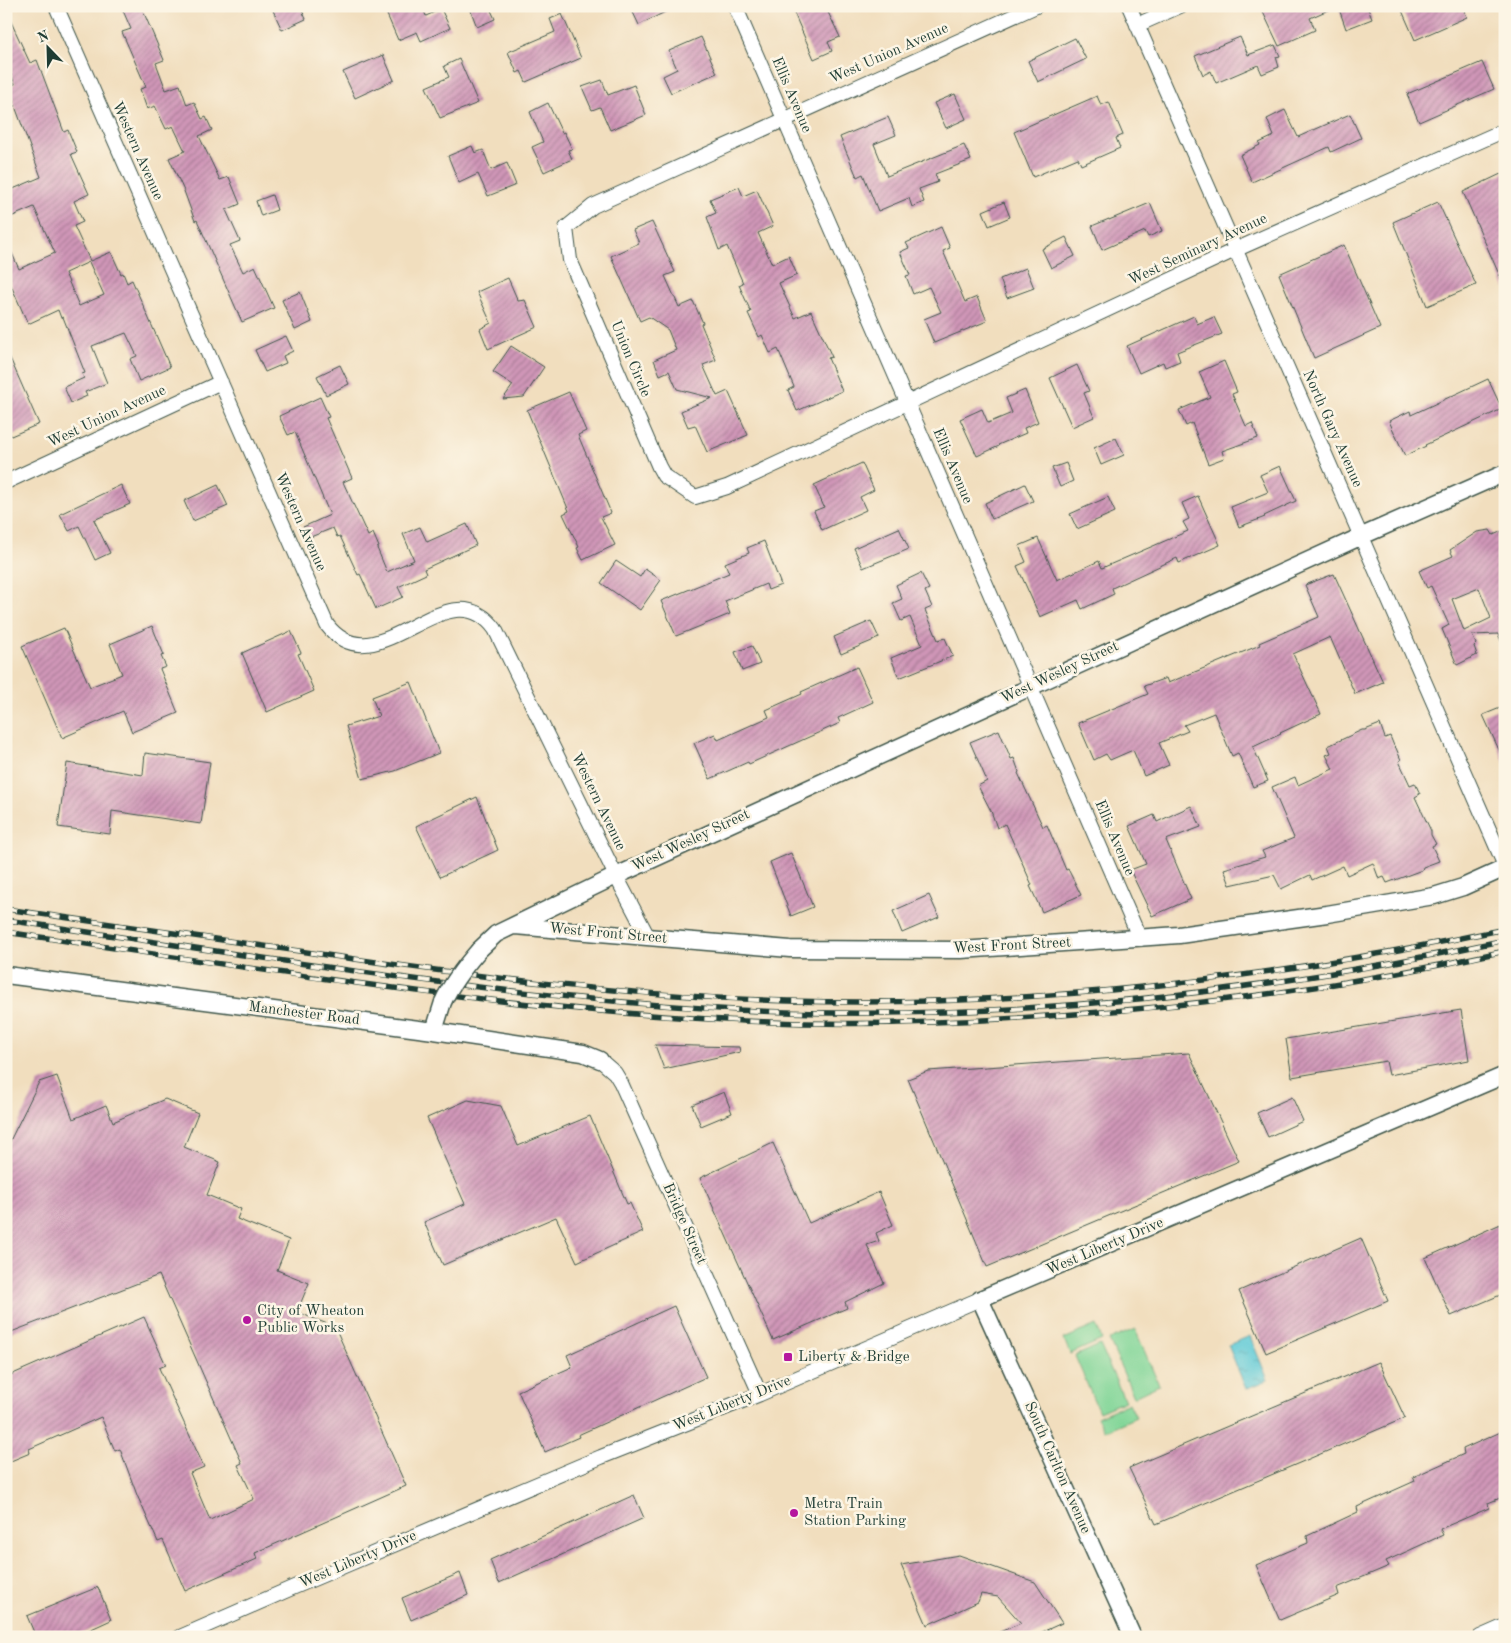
<svg xmlns="http://www.w3.org/2000/svg" width="1511" height="1643" font-family="'Old Standard TT',serif">
  <style>
    .pitch { fill: #82d698; stroke: #508a66 }
    .water { fill: url(#water-ripples); stroke: #3e8486 }
    .building { fill: url(#building-hatch); fill-rule: evenodd }
    .lines { fill: none; stroke-linecap: round; stroke-linejoin: round }
    .minor-casing { stroke: #3e5549; stroke-width: 16 }
    .tertiary-casing { stroke: #3e5549; stroke-width: 19 }
    .minor { stroke: #fff; stroke-width: 14 }
    .tertiary { stroke: #fff; stroke-width: 16 }
    .rail-casing { stroke: #1f3d34; stroke-width: 5.5 }
    .rail { stroke: #fcf5e5; stroke-width: 4; stroke-dasharray: 11; stroke-linecap: butt }
    .tertiary-bridge-casing { stroke: #3e5549; stroke-width: 19; stroke-linecap: butt }
    .tertiary-bridge { stroke: #fff; stroke-width: 16 }
    .poi-dot { fill: #b5179e; stroke: #fcf5e5; stroke-width: 2 }
    .labels { text-anchor: middle; dominant-baseline: central; stroke-width: 5; stroke-linejoin: round; paint-order: stroke }
    .street-label { font-size: 15px; fill: #1f3d34; stroke: #fcf5e5 }
    .poi-label { font-size: 15px; fill: #1f3d34; stroke: #fcf5e5; text-anchor: start }
  </style>
  <defs>
    <pattern id="water-ripples" width="26" height="14" patternUnits="userSpaceOnUse" patternTransform="scale(1.25)"><rect width="26" height="14" fill="#5ecad7"/><path d="M2 4q2-2 4 0t4 0M15 11q2-2 4 0t4 0" fill="none" stroke="#4da5af"/></pattern>
    <pattern id="building-hatch" width="6" height="6" patternUnits="userSpaceOnUse" patternTransform="scale(1.25)"><rect width="6" height="6" fill="#d096b8"/><path d="M-1 1l2-2M0 6l6-6M5 7l2-2" fill="none" stroke="#a87c96"/></pattern>
  </defs>
  <rect width="100%" height="100%" fill="#fcf5e5"/>
  <filter id="ink" filterUnits="userSpaceOnUse"><feTurbulence type="fractalNoise" baseFrequency=".02" numOctaves="2"/><feDisplacementMap in="SourceGraphic" scale="10" xChannelSelector="R" yChannelSelector="G"/><feConvolveMatrix kernelMatrix="1 2 1 2 8 2 1 2 1" color-interpolation-filters="sRGB"/></filter>
  <filter id="wash" filterUnits="userSpaceOnUse"><feTurbulence type="fractalNoise" baseFrequency=".0096" numOctaves="4" result="noise"/><feDisplacementMap in="SourceGraphic" scale="20" xChannelSelector="R" yChannelSelector="G"/><feGaussianBlur stdDeviation="1.12" result="paint"/><feColorMatrix in="noise" values="0 0 0 0 0 0 0 0 0 0 0 0 0 0 0 0 0 1.4 0 .05"/><feComposite in="paint" operator="in"/></filter>
  <g filter="url(#wash)">
    <rect width="100%" height="100%" fill="#f1debe"/>
    <path class="pitch" d="M1096,1325L1102,1340L1070,1354L1064,1339Z
      M1135,1329L1159,1385L1134,1397L1109,1340Z
      M1100,1345L1125,1401L1099,1412L1075,1356Z
      M1129,1403L1136,1417L1104,1431L1097,1417Z"/>
    <path class="water" d="M1250,1336L1268,1380L1246,1389L1228,1345Z"/>
    <g id="blocks">
      <path class="building" d="M121,6H141L164,60L156,63L166,90L180,85L187,105L194,102L202,119L206,117L212,130L199,136L220,180L229,177L240,204L226,210L240,241L230,245L243,272L255,266L274,308L242,322L197,220L195,221L184,191L169,158L185,151L173,126L166,129L155,106L147,109L140,89L146,87L122,32L131,29Z
        M271,6H300L306,19L282,30Z
        M395,6H422L426,16L441,9L450,28L421,41L417,32L398,40L385,10Z
        M469,6H489L495,19L477,27Z
        M630,6H677L639,25Z
        M791,6H825L840,37L828,42L832,51L814,59Z
        M1270,6H1337L1310,18L1315,30L1279,46L1262,10Z
        M1338,6H1367L1372,19L1346,29Z
        M1400,6H1462L1467,17L1415,40Z
        M6,11L30,63L37,60L64,132L68,130L77,152L71,154L89,194L74,201L83,222L74,226L90,261L111,252L121,274L123,273L127,283L132,280L170,367L139,381L130,359L137,356L126,333L92,346L107,383L85,392L87,396L71,403L64,387L84,378L82,374L85,373L63,317L61,318L58,310L28,324L6,274V240L19,269L55,253L34,207L6,219V192L41,177L8,87L15,84L6,63ZM89,262L104,295L79,306L65,273Z
        M562,14L581,58L526,82L521,71L517,73L508,52L555,32L550,19Z
        M701,37L717,73L671,93L663,76L677,69L669,51Z
        M1240,37L1248,55L1275,45L1280,56L1276,57L1279,67L1262,74L1258,65L1216,83L1211,71L1203,75L1195,56Z
        M1075,38L1086,59L1038,82L1028,61Z
        M383,55L394,80L355,98L343,72Z
        M459,59L478,103L440,118L426,87L449,77L444,66Z
        M1482,62L1494,89L1419,122L1407,94Z
        M602,80L608,95L634,85L646,115L610,130L600,107L592,110L582,87Z
        M955,94L966,119L946,128L934,103Z
        M1097,96L1101,105L1109,102L1123,135L1116,138L1120,148L1081,165L1078,158L1033,177L1014,132Z
        M548,103L562,133L564,132L572,149L568,150L572,159L544,172L532,147L543,142L530,112Z
        M1285,110L1298,137L1350,114L1361,138L1331,152L1329,147L1252,182L1240,155L1260,145L1259,143L1274,136L1267,119Z
        M888,117L896,135L874,144L887,176L964,145L971,160L935,174L938,182L919,189L924,202L912,207L909,198L878,211L863,174L857,177L840,137Z
        M472,146L475,153L483,150L491,170L507,163L516,185L488,196L478,174L459,183L448,156Z
        M1505,172V288L1463,192Z
        M739,187L743,196L757,190L773,226L758,233L772,264L789,256L797,275L779,283L795,318L811,311L832,357L828,358L842,391L797,411L788,390L794,387L778,349L770,353L762,335L759,337L748,313L751,312L739,285L743,283L727,246L719,250L707,217L716,213L710,199Z
        M272,195L277,210L261,216L256,201Z
        M1004,202L1010,217L989,226L983,211Z
        M1438,202L1476,285L1427,306L1393,222Z
        M1150,203L1162,231L1148,237L1145,231L1102,250L1092,226L1109,219V220Z
        M652,222L675,272L665,276L679,307L693,301L703,323L701,324L716,360L703,365L717,396L728,391L748,435L707,452L695,425L688,427L681,411L712,398L677,389L669,371L660,375L654,360L676,350L668,330L649,317L640,321L611,256L639,243L633,230Z
        M941,227L950,248L943,251L965,302L977,297L987,321L934,343L924,319L941,312L929,287L913,294L906,276L910,275L900,252L909,248L906,243Z
        M1066,237L1075,256L1051,268L1042,249Z
        M1344,245L1380,328L1314,358L1279,274Z
        M1026,268L1034,288L1007,298L1000,279Z
        M508,278L518,301L525,300L537,327L488,349L480,329L491,323L477,292Z
        M300,292L312,322L295,330L282,300Z
        M1194,316L1197,324L1214,317L1222,334L1177,352L1180,361L1165,367L1163,362L1139,373L1127,346Z
        M286,336L293,351L283,356L286,363L265,372L255,350Z
        M511,346L544,367L524,397L503,399L513,385L493,372Z
        M6,349L39,424L11,436L6,425Z
        M1224,361L1237,392L1232,394L1246,426L1252,423L1258,438L1222,451L1224,458L1208,464L1192,423L1186,426L1179,410L1210,397L1199,372Z
        M340,365L349,384L326,395L317,376Z
        M1077,365L1089,391L1084,393L1094,417L1072,427L1050,378Z
        M1488,379L1502,409L1425,445L1426,446L1405,456L1389,421L1410,411L1411,415Z
        M1025,390L1038,422L1024,428L1026,433L998,445L999,446L977,456L960,419L982,409L988,423L1012,413L1006,398Z
        M569,392L586,431L578,435L611,513L601,517L615,545L583,560L577,548L579,547L563,514L569,511L527,410Z
        M320,397L329,417L326,418L352,478L343,482L368,536L373,533L379,547L377,548L387,572L414,560L403,534L420,527L427,542L467,524L476,545L424,569L426,574L398,587L403,597L376,609L360,574L358,575L340,536L337,537L333,528L308,538L303,527L330,515L295,432L288,435L279,416Z
        M1116,438L1124,455L1101,465L1094,448Z
        M862,463L874,490L860,497L866,510L822,530L814,511L824,507L814,485Z
        M1066,463L1073,481L1060,487L1052,468Z
        M1280,466L1296,501L1264,516L1265,517L1239,527L1231,507L1268,492L1260,475Z
        M1025,484L1033,501L992,519L985,503Z
        M121,485L130,504L94,520L110,553L95,560L79,526L69,531L60,514Z
        M218,485L228,506L193,521L184,501Z
        M1198,496L1220,545L1179,563L1177,558L1112,588L1114,594L1082,609L1078,600L1040,617L1017,566L1026,562L1019,546L1038,538L1057,580L1099,561L1102,568L1188,531L1183,522L1189,519L1182,503Z
        M1108,497L1115,512L1077,529L1070,514Z
        M899,528L909,549L863,568L854,548Z
        M1490,530L1493,535L1505,530V650L1498,634L1472,635L1476,644L1474,646L1477,655L1457,665L1442,629L1449,625L1431,586L1427,588L1419,571L1453,556L1450,550L1477,532ZM1479,588L1491,618L1464,631L1452,599Z
        M764,541L781,585L768,590L766,584L725,601L730,614L676,636L661,601L729,573L725,563L749,553L747,548Z
        M616,561L640,577L645,569L661,580L640,610L601,583Z
        M921,573L929,589L925,591L932,607L925,610L938,640L945,638L953,656L899,678L891,658L922,645L910,617L901,621L893,603L902,599L896,585Z
        M1334,574L1383,682L1355,694L1330,637L1293,654L1321,714L1280,733L1281,734L1253,747L1268,781L1253,787L1238,753L1232,756L1214,713L1184,725L1188,731L1159,743L1169,765L1144,776L1133,750L1110,760L1106,754L1094,760L1078,723L1148,694L1144,686L1166,678L1168,683L1260,645L1259,643L1319,617L1305,585Z
        M871,621L879,638L841,654L834,637Z
        M152,626L164,655L161,656L166,667L160,669L178,713L132,732L123,711L62,738L22,646L64,628L90,687L122,674L110,644Z
        M291,631L301,653L298,654L314,691L267,712L242,653Z
        M752,646L760,664L742,671L735,652Z
        M857,667L873,702L838,718L840,723L749,764L748,762L710,779L694,743L715,734L718,740L769,717L766,710L802,694L801,692Z
        M411,682L439,753L395,771L362,779L346,726L379,716L372,697Z
        M1505,706V763L1483,715Z
        M1380,724L1385,738L1390,736L1394,746L1396,748L1401,760L1399,761L1410,785L1415,783L1420,794L1415,797L1431,831V835L1436,844L1432,846L1439,861L1423,867L1422,870L1387,883L1384,877L1379,879L1373,863L1347,875L1343,866L1312,880L1310,875L1281,889L1274,875L1230,885L1224,869L1265,857L1262,851L1294,838L1272,787L1295,777L1298,785L1333,769L1326,755L1331,753L1328,746L1362,730H1365Z
        M999,730L1011,759L1014,758L1019,772L1018,773L1043,827L1047,825L1066,870L1068,869L1081,895L1042,912L1030,886L1032,885L1005,824L997,828L991,811L978,786L987,781L970,742Z
        M145,753L210,762L201,824L112,811L110,834L58,827L67,763L143,775Z
        M477,797L498,850L440,877L416,826Z
        M1191,806L1201,827L1166,840L1191,899L1152,916L1130,870L1146,864L1129,826L1154,815L1157,822Z
        M791,853L813,907L791,916L770,862Z
        M929,895L939,917L902,933L893,911Z
        M1461,1010L1469,1060L1389,1075L1386,1061L1292,1077L1286,1039Z
        M655,1045L739,1047L740,1052L664,1069Z
        M1189,1053L1239,1161L987,1267L908,1079L928,1071Z
        M57,1076L73,1119L106,1105L113,1122L165,1099L198,1113L184,1147L220,1162L207,1195L241,1209L237,1219L289,1240L277,1270L309,1283L297,1312L335,1327L406,1486L255,1553L257,1559L185,1591L163,1540L158,1542L137,1495L120,1449L115,1451L101,1417L29,1449L30,1453L6,1463V1377L144,1317L166,1365L159,1368L204,1467L190,1473L210,1520L254,1499L238,1465L242,1463L159,1275L6,1334V1149L39,1082Z
        M724,1092L732,1113L701,1126L692,1105Z
        M1292,1097L1303,1121L1268,1137L1257,1113Z
        M468,1100L501,1106L518,1146L590,1116L627,1204L630,1203L643,1232L577,1262L556,1217L443,1265L424,1222L465,1204L427,1118Z
        M773,1143L809,1223L879,1192L893,1225L876,1233L879,1241L867,1245L884,1283L845,1302L847,1308L773,1340L700,1178Z
        M1505,1222V1293L1451,1316L1425,1258Z
        M1361,1238L1388,1301L1266,1353L1239,1291Z
        M674,1306L706,1377L578,1435L579,1437L545,1452L518,1391L572,1367L567,1355Z
        M1379,1362L1405,1418L1156,1524L1129,1468Z
        M1505,1430V1496L1488,1503L1489,1508L1440,1529L1443,1535L1386,1561L1389,1566L1337,1588L1339,1595L1280,1620L1256,1565L1308,1543L1307,1536L1358,1512L1357,1507L1415,1481L1413,1477L1464,1454L1463,1449Z
        M634,1495L644,1518L499,1583L490,1560Z
        M959,1555L1035,1582L1062,1623L1031,1637H988L1021,1623L998,1597L981,1594L978,1602L927,1625L901,1565Z
        M460,1573L468,1595L411,1620L402,1598Z
        M98,1587L111,1620L74,1637H36L27,1616Z"/>
    </g>
  </g>
  <g filter="url(#ink)">
    <use href="#blocks" fill-opacity="0" stroke="#3e5549" stroke-width="1"/>
    <g class="lines">
      <defs>
        <path id="minor" d="M56,6L327,625C377,690 447,564 495,629L616,876L648,937
          M735,6L1140,939
          M1036,6L593,206L566,228L570,260L659,467L664,476L695,497L727,487L1235,250L1505,130
          M1129,6L1505,866
          M1137,25L1180,6
          M6,482L221,382
          M600,1060L615,1073L621,1083L760,1394
          M180,1637L292,1588L601,1457L760,1394L980,1299
          M1480,1637L1505,1626"/>
        <path id="tertiary" d="M515,926L790,949L961,950L1179,935L1327,914L1434,896L1463,887L1505,868
          M479,950L496,934L616,876L1362,536L1505,473
          M6,975L434,1031L583,1053L600,1060
          M434,1031L443,1002
          M1133,1637L980,1299L1505,1075"/>
      </defs>
      <use href="#minor" class="minor-casing"/>
      <use href="#tertiary" class="tertiary-casing"/>
      <use href="#minor" class="minor"/>
      <use href="#tertiary" class="tertiary"/>
      <defs>
        <path id="rail" d="M6,909C104,923 201,937 299,951C462,975 625,996 789,1001C1030,1008 1270,979 1505,929
          M6,920C249,955 491,997 736,1010C994,1023 1253,995 1505,940
          M6,932C251,968 496,1009 744,1021C850,1026 956,1023 1062,1015C1211,1005 1359,984 1505,951"/>
      </defs>
      <use href="#rail" class="rail-casing"/>
      <use href="#rail" class="rail"/>
      <defs>
        <path id="tertiary-bridge" d="M443,1002C452,982 465,966 479,950"/>
      </defs>
      <use href="#tertiary-bridge" class="tertiary-bridge-casing"/>
      <use href="#tertiary-bridge" class="tertiary-bridge"/>
    </g>
  </g>
  <g class="poi-dot">
    <circle cx="247" cy="1320" r="5"/>
    <rect x="783" y="1352" width="10" height="10" rx="2.5"/>
    <circle cx="794" cy="1513" r="5"/>
  </g>
  <g class="labels">
    <g class="street-label">
      <text transform="translate(889 54) rotate(-24)">West Union Avenue</text>
      <text transform="translate(791 95) rotate(67)">Ellis Avenue</text>
      <text transform="translate(137 151) rotate(66)">Western Avenue</text>
      <text transform="translate(1198 250) rotate(-25)">West Seminary Avenue</text>
      <text transform="translate(630 359) rotate(67)">Union Circle</text>
      <text transform="translate(107 417) rotate(-25)">West Union Avenue</text>
      <text transform="translate(1332 429) rotate(66)">North Gary Avenue</text>
      <text transform="translate(952 466) rotate(67)">Ellis Avenue</text>
      <text transform="translate(300 522) rotate(66)">Western Avenue</text>
      <text transform="translate(1060 673) rotate(-25)">West Wesley Street</text>
      <text transform="translate(598 802) rotate(64)">Western Avenue</text>
      <text transform="translate(1114 838) rotate(67)">Ellis Avenue</text>
      <text transform="translate(691 841) rotate(-25)">West Wesley Street</text>
      <text transform="translate(608 934) rotate(5)">West Front Street</text>
      <text transform="translate(1012 946) rotate(-3)">West Front Street</text>
      <text transform="translate(304 1014) rotate(7)">Manchester Road</text>
      <text transform="translate(684 1224) rotate(66)">Bridge Street</text>
      <text transform="translate(1105 1247) rotate(-23)">West Liberty Drive</text>
      <text transform="translate(732 1404) rotate(-22)">West Liberty Drive</text>
      <text transform="translate(1057 1468) rotate(66)">South Carlton Avenue</text>
      <text transform="translate(358 1560) rotate(-23)">West Liberty Drive</text>
    </g>
    <g class="poi-label">
      <text x="257" y="1311">City of Wheaton<tspan x="257" dy="17">Public Works</tspan></text>
      <text x="798" y="1357">Liberty &amp; Bridge</text>
      <text x="804" y="1504">Metra Train<tspan x="804" dy="17">Station Parking</tspan></text>
    </g>
  </g>
  <rect width="1511" height="1643" fill="none" stroke="#fcf5e5" stroke-width="25"/>
  <g transform="translate(48 48) rotate(337)" stroke="#fcf5e5" stroke-width="4" paint-order="stroke">
  <path d="M0-4L9 19L0 12L-9 19Z" fill="#1f3d34"/>
  <text y="-8" font-size="14" font-weight="bold" text-anchor="middle" fill="#1f3d34">N</text>
  </g>
</svg>
